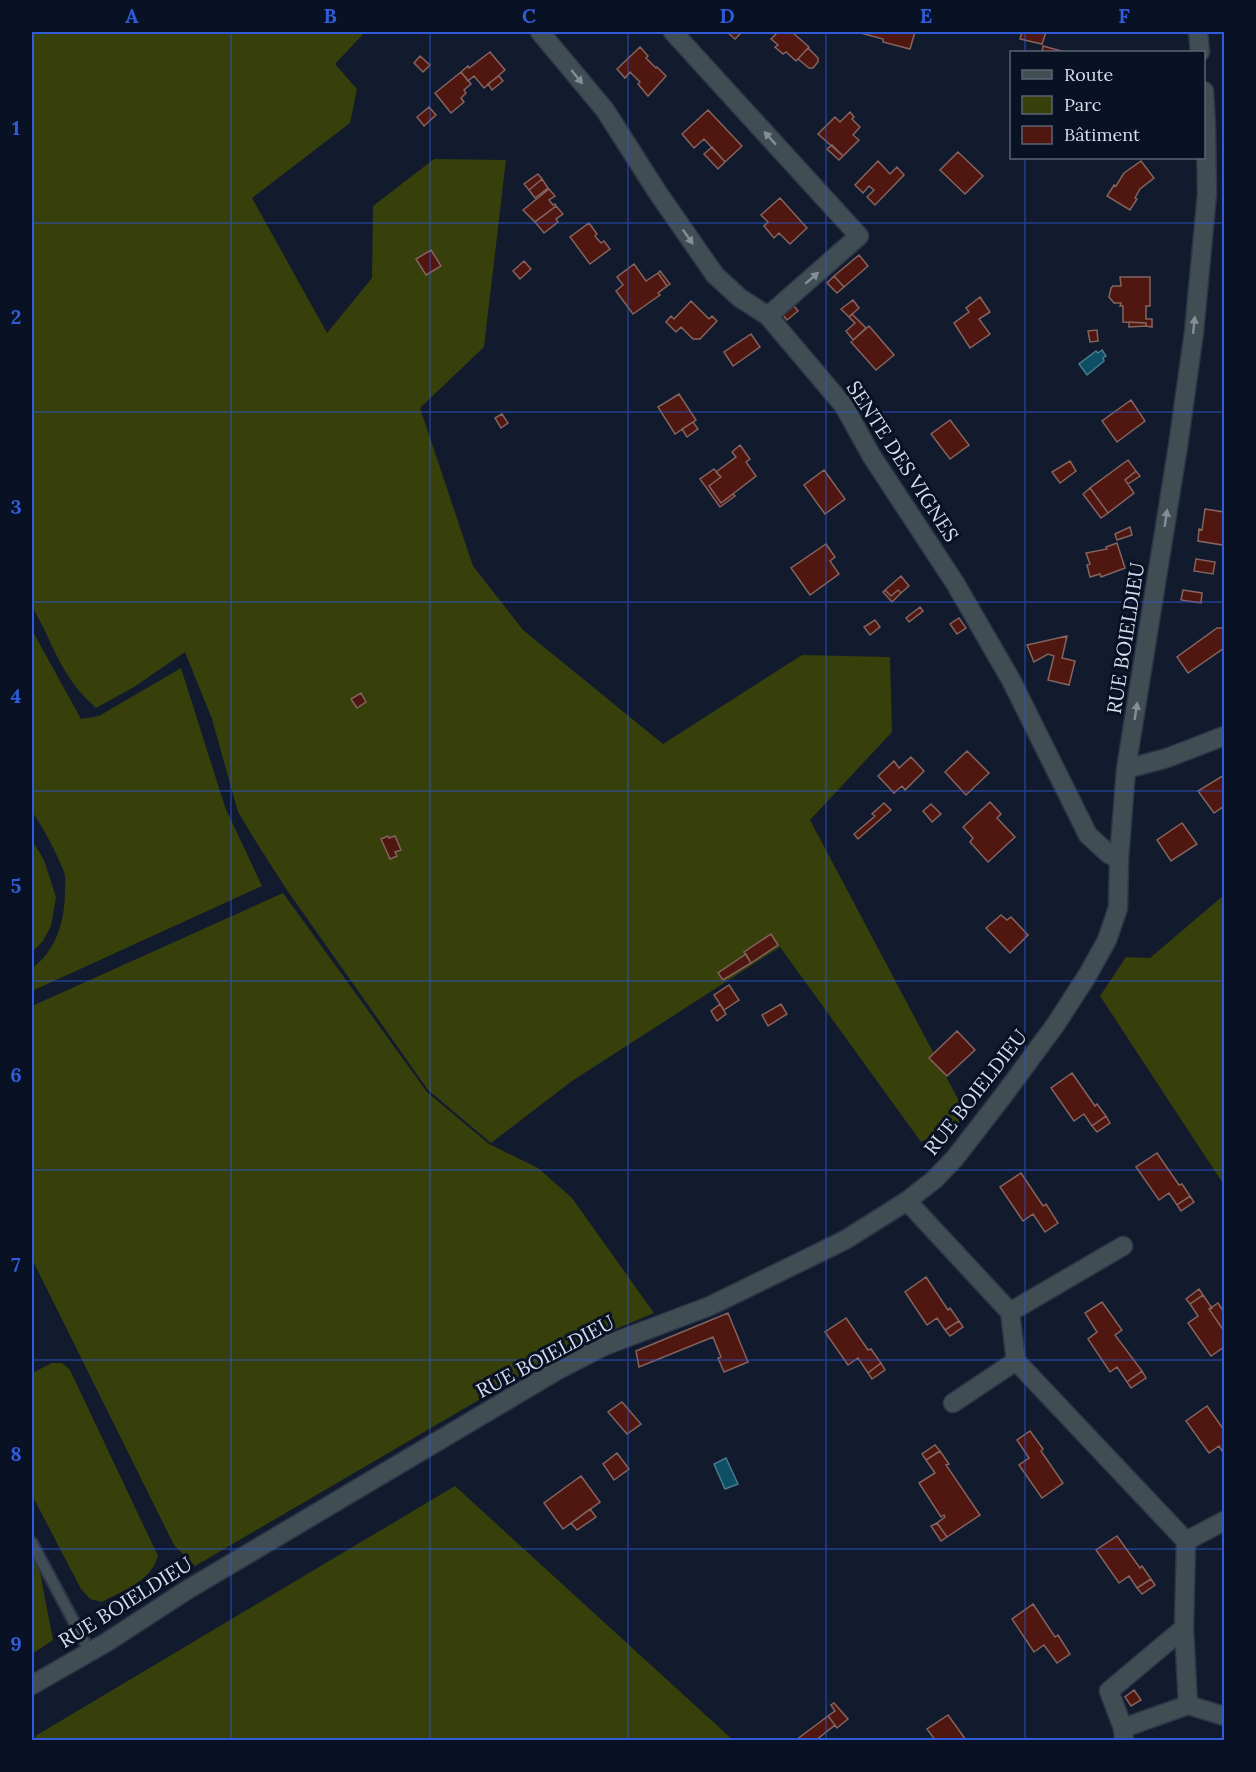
<svg xmlns="http://www.w3.org/2000/svg" width="1256" height="1772" font-family="Lora,serif">
  <style>
    .green { fill: #373f0b }
    .water { fill: #0d4f65; stroke: #497a8e; stroke-width: 1.5 }
    .building { fill: #501610; stroke: #84645f; stroke-width: 1.5 }
    .lines { fill: none; stroke-linecap: round; stroke-linejoin: round }
    .lane-casing { stroke: #2d3549; stroke-width: 14 }
    .street-casing { stroke: #2d3549; stroke-width: 21 }
    .lane { stroke: #404d53; stroke-width: 10 }
    .street { stroke: #404d53; stroke-width: 18 }
    .oneway { fill: #848e98 }
    .grid { fill: none; stroke: #305cda; stroke-width: 1.5; stroke-opacity: 0.55 }
    .labels { text-anchor: middle; dominant-baseline: central; stroke-width: 6; stroke-linejoin: round; paint-order: stroke }
    .street-label { font-size: 20px; fill: #d6ddec; stroke: #091124 }
    .neatline { fill: none; stroke: #305cda; stroke-width: 2 }
    .grid-label { font-size: 20px; text-anchor: middle; font-weight: bold; fill: #305cda }
  </style>
  <rect width="100%" height="100%" fill="#121a2e"/>
  <path class="green" d="M32,32H365L335,64L357,89L350,123L252,198L327,333L372,278L373,206L434,159L506,160L484,347L420,408L473,566L523,630L663,744L802,655L890,657L892,732L810,820L968,1118L921,1142L780,947L572,1081L491,1143L428,1090L287,890L258,845L238,812L212,719L185,652L134,687L96,708C88,700 79,692 73,683C56,660 47,631 32,607Z
    M32,630L81,719L99,716L181,668L225,807L262,886L32,991V968C57,950 65,920 65,890C65,884 66,878 64,872C56,851 44,830 32,811Z
    M32,840L44,860L56,897L51,926L43,941L32,952Z
    M283,893L427,1092L489,1144L538,1168L572,1198L654,1313L561,1352L195,1566L174,1545L32,1259V1006Z
    M1224,895V1185L1100,996L1126,957L1150,958Z
    M52,1363H62L70,1370L158,1556C151,1581 124,1590 102,1602L90,1599L81,1589L32,1495V1373Z
    M455,1486L733,1740H33L37,1735Z
    M32,1554L39,1567L53,1640L32,1654Z"/>
  <path class="water" d="M1102,350L1106,356L1103,358L1104,361L1087,375L1079,364L1096,351L1098,353Z
    M726,1458L738,1484L725,1489L714,1464Z"/>
  <path class="building" d="M730,32H742L735,39L728,33Z
    M778,32H792L809,47L796,61L786,52L783,54L775,47L778,45L771,39Z
    M857,32H915L910,49L883,42V39Z
    M1022,32H1046L1042,44L1020,39Z
    M1043,46L1065,52H1042Z
    M640,47L648,56L646,58L656,68L657,67L666,76L648,96L638,84L640,82L630,72L625,78L617,69Z
    M808,48L818,58V62L813,68H809L798,59Z
    M490,52L505,70L484,88L474,76L468,81L461,72L468,66L469,68Z
    M420,56L430,65L423,72L414,63Z
    M461,72L471,84L464,90L466,93L461,98L464,102L451,113L435,93Z
    M499,76L503,81L492,90L488,84Z
    M429,107L436,115L424,126L417,117Z
    M708,110L742,146L725,162L704,139L694,148L682,134Z
    M850,112L854,117L852,119L860,127L853,135L859,140L843,156L818,134L835,117L840,122Z
    M832,145L843,156L839,160L827,149Z
    M712,147L725,162L718,169L704,154Z
    M958,152L983,176L965,194L940,170Z
    M878,161L890,174L897,167L904,175L875,205L867,197L874,190L869,186L863,193L855,185Z
    M1141,161L1154,178L1140,189L1135,198L1137,199L1130,210L1107,196L1114,185L1116,186L1124,173Z
    M538,174L542,179L529,190L524,184Z
    M542,179L548,188L535,198L529,190Z
    M549,189L555,196L549,200L553,205L555,204L556,206L535,222L523,210Z
    M780,198L807,228L790,244L779,233L774,238L764,226L768,222L761,215Z
    M556,206L563,214L556,219L558,222L544,233L535,222Z
    M589,223L597,234L595,236L601,243L604,241L610,249L590,264L570,237Z
    M431,250L441,266L426,275L416,259Z
    M859,255L868,266L844,287L834,276Z
    M524,261L531,269L520,279L513,271Z
    M634,264L646,281L658,273L667,286L658,293L660,295L633,314L616,291L623,285L617,277Z
    M660,271L670,284L667,286L658,273Z
    M834,276L844,287L837,293L827,283Z
    M1120,277H1150V306H1146V319H1152V327L1146,326V323L1123,322V306H1120L1121,303H1114L1109,297L1111,288L1113,286H1121Z
    M980,297L990,312L979,319L990,334L970,348L954,323L969,312L966,308Z
    M853,300L859,308L849,317L841,309Z
    M691,301L709,319L712,316L717,321L700,339H693L681,327L676,332L666,322L671,316L674,319Z
    M794,306L798,311L787,320L783,315Z
    M852,314L866,328L853,340L846,331L855,323L849,317Z
    M1129,322L1146,323V326L1129,327Z
    M869,326L894,355L876,370L851,342Z
    M1097,330L1098,341L1090,342L1088,331Z
    M751,334L760,347L733,366L724,352Z
    M679,394L696,420L675,434L658,407Z
    M1131,400L1145,421L1117,442L1102,421Z
    M502,414L508,423L501,428L495,418Z
    M950,420L969,445L950,459L931,434Z
    M693,422L698,429L687,437L682,429Z
    M740,445L750,459L746,462L756,476L721,503L709,486L721,477L716,472L736,457L732,452Z
    M1128,460L1136,471L1125,480L1134,493L1108,513L1090,488Z
    M1070,461L1076,471L1060,483L1052,472Z
    M714,469L721,477L709,486L721,503L733,494L735,496L720,507L700,479Z
    M824,470L845,499L825,514L804,485Z
    M1136,471L1140,476L1128,484L1125,480Z
    M1090,488L1108,513L1101,518L1083,494Z
    M1205,509L1224,512L1223,545L1198,541L1199,529L1202,530Z
    M1130,527L1132,535L1117,540L1115,534Z
    M1117,543L1125,568L1101,577L1100,574L1090,577L1087,565L1090,564L1086,553L1107,549L1106,547Z
    M826,544L835,557L830,561L839,574L810,595L791,568Z
    M1196,559L1215,562L1213,574L1194,571Z
    M901,576L909,586L901,593L898,590L891,596L885,590Z
    M885,590L891,596L898,590L901,593L892,602L883,592Z
    M1183,590L1202,593L1201,603L1181,600Z
    M920,607L923,611L909,622L906,618Z
    M959,618L966,628L957,634L950,624Z
    M875,620L880,627L870,635L864,627Z
    M1217,628H1224V648L1188,673L1177,657Z
    M1067,636L1062,658L1075,661L1069,685L1048,680L1054,656L1048,654L1034,662L1027,645Z
    M361,693L366,702L357,708L351,699Z
    M967,751L989,773L966,795L945,772Z
    M911,757L924,771L905,790L902,786L894,793L878,776L894,761L899,768Z
    M1224,775V806L1214,813L1198,791Z
    M990,802L1001,814L997,818L1015,837L988,862L970,842L973,838L963,827Z
    M884,803L891,810L858,839L854,834L875,816L872,814Z
    M931,804L941,814L932,822L923,811Z
    M1182,823L1197,844L1171,861L1157,840Z
    M388,836L389,838L395,836L401,850L395,852L397,856L390,859L381,839Z
    M1001,915L1007,920L1011,917L1028,935L1010,953L986,928Z
    M771,934L778,945L751,963L744,952Z
    M746,954L751,963L723,980L718,973Z
    M729,985L739,1000L724,1010L714,995Z
    M720,1004L726,1014L717,1021L711,1011Z
    M781,1004L787,1014L768,1026L762,1015Z
    M957,1031L975,1050L947,1076L929,1058Z
    M1072,1073L1095,1106L1097,1104L1106,1116L1092,1126L1084,1114L1074,1121L1051,1088Z
    M1106,1116L1110,1123L1097,1132L1092,1126Z
    M1157,1153L1179,1185L1182,1184L1190,1196L1177,1205L1169,1193L1159,1200L1136,1167Z
    M1021,1173L1043,1206L1046,1204L1058,1223L1045,1232L1033,1214L1023,1221L1000,1187Z
    M1190,1196L1194,1202L1181,1211L1177,1205Z
    M926,1277L948,1310L950,1308L959,1321L945,1330L937,1318L927,1325L905,1292Z
    M1199,1289L1203,1295L1190,1304L1186,1299Z
    M1203,1295L1212,1308L1209,1309L1224,1331V1347L1211,1356L1188,1323L1198,1316L1190,1304Z
    M1102,1302L1122,1330L1115,1335L1142,1371L1127,1382L1117,1367L1110,1372L1088,1339L1097,1332L1085,1313Z
    M1218,1303L1224,1312V1331L1209,1309Z
    M728,1313L748,1362L724,1372L718,1358L721,1357L713,1337L639,1367L636,1351Z
    M846,1318L868,1350L871,1349L881,1363L868,1373L858,1358L848,1365L825,1332Z
    M959,1321L963,1327L950,1336L945,1330Z
    M881,1363L885,1370L872,1379L868,1373Z
    M1142,1371L1146,1378L1131,1388L1127,1382Z
    M622,1402L641,1424L627,1434L608,1412Z
    M1207,1406L1224,1430V1454L1219,1446L1209,1453L1186,1421Z
    M1030,1431L1043,1449L1041,1451L1063,1483L1042,1498L1019,1465L1029,1458L1017,1440Z
    M935,1445L940,1451L926,1460L922,1454Z
    M940,1451L949,1464L946,1465L980,1515L947,1537L937,1523L945,1517L944,1515L941,1517L919,1483L935,1473L926,1460Z
    M617,1453L629,1469L614,1480L603,1464Z
    M581,1476L600,1502L563,1529L544,1503Z
    M590,1509L596,1517L577,1530L571,1523Z
    M937,1523L947,1537L941,1541L931,1526Z
    M1117,1536L1140,1568L1142,1566L1151,1579L1137,1588L1129,1576L1119,1583L1096,1550Z
    M1151,1579L1155,1585L1142,1594L1137,1588Z
    M1033,1604L1055,1637L1058,1635L1070,1654L1057,1663L1044,1645L1034,1652L1012,1619Z
    M1134,1690L1141,1700L1131,1706L1125,1697Z
    M834,1703L848,1719L837,1728L828,1716L835,1711L831,1705Z
    M948,1715L966,1740H935L927,1729Z
    M828,1716L835,1725L816,1740H796Z"/>
  <g class="lines">
    <defs>
      <path id="lane" d="M32,1543L90,1652"/>
      <path id="street" d="M540,32L605,110L658,193L715,275L740,298L768,316L844,406L871,455L955,583L1011,680L1088,835L1109,854L1119,859
        M673,32L859,236L768,316
        M1198,32L1200,52
        M1126,769L1167,758L1224,736
        M907,1201L1010,1312L1016,1361L1186,1541L1224,1521
        M1010,1312L1123,1246
        M953,1403L1016,1361
        M1184,1628L1188,1705L1224,1716
        M32,1685L107,1642L187,1590L556,1371L604,1346L710,1306L845,1240L907,1201L935,1179L955,1158L1003,1096L1056,1024L1087,976L1107,940L1118,908L1119,859L1126,769L1178,446L1194,332L1207,194L1206,127L1204,91
        M1123,1728L1188,1705
        M1124,1740L1123,1728L1109,1691L1184,1628L1186,1541"/>
    </defs>
    <use href="#lane" class="lane-casing"/>
    <use href="#street" class="street-casing"/>
    <use href="#lane" class="lane"/>
    <use href="#street" class="street"/>
  </g>
  <defs><path id="oneway-solid" d="M-6-.8H1V-3.2L6.5 0L1 3.2V.8H-6Z" transform="scale(1.5)"/></defs>
  <g class="oneway">
    <use href="#oneway-solid" transform="translate(577 77) rotate(51)"/>
    <use href="#oneway-solid" transform="translate(770 138) rotate(-132)"/>
    <use href="#oneway-solid" transform="translate(688 237) rotate(55)"/>
    <use href="#oneway-solid" transform="translate(812 278) rotate(-41)"/>
    <use href="#oneway-solid" transform="translate(1194 325) rotate(-84)"/>
    <use href="#oneway-solid" transform="translate(1166 518) rotate(-81)"/>
    <use href="#oneway-solid" transform="translate(1136 711) rotate(-81)"/>
  </g>
  <path class="grid" d="M231,32V1740M430,32V1740M628,32V1740M826,32V1740M1025,32V52M1025,158V1740M32,223H1224M32,412H1224M32,602H1224M32,791H1224M32,981H1224M32,1170H1224M32,1360H1224M32,1549H1224"/>
  <g class="labels">
    <g class="street-label">
      <text transform="translate(903 461) rotate(57)">SENTE DES VIGNES</text>
      <text transform="translate(1125 638) rotate(-81)">RUE BOIELDIEU</text>
      <text transform="translate(975 1092) rotate(-52)">RUE BOIELDIEU</text>
      <text transform="translate(545 1356) rotate(-28)">RUE BOIELDIEU</text>
      <text transform="translate(125 1602) rotate(-32)">RUE BOIELDIEU</text>
    </g>
  </g>
  <rect width="1256" height="1772" fill="none" stroke="#091124" stroke-width="66"/>
  <rect x="1010" y="51" width="195" height="108" fill="#091124" stroke="#5b6374" stroke-width="1.5"/>
  <rect x="1022" y="70" width="30" height="9" fill="#404d53" stroke="#5b6374" stroke-width="1.5"/>
  <text x="1064" y="81" font-size="18" fill="#d6ddec">Route</text>
  <rect x="1022" y="96" width="30" height="18" fill="#373f0b" stroke="#5b6374" stroke-width="1.5"/>
  <text x="1064" y="111" font-size="18" fill="#d6ddec">Parc</text>
  <rect x="1022" y="126" width="30" height="18" fill="#501610" stroke="#5b6374" stroke-width="1.5"/>
  <text x="1064" y="141" font-size="18" fill="#d6ddec">Bâtiment</text>
  <rect x="33" y="33" width="1190" height="1706" class="neatline"/>
  <g class="grid-label">
    <text x="132" y="23">A</text>
    <text x="330" y="23">B</text>
    <text x="529" y="23">C</text>
    <text x="727" y="23">D</text>
    <text x="926" y="23">E</text>
    <text x="1124" y="23">F</text>
    <text x="16" y="135">1</text>
    <text x="16" y="324">2</text>
    <text x="16" y="514">3</text>
    <text x="16" y="703">4</text>
    <text x="16" y="893">5</text>
    <text x="16" y="1082">6</text>
    <text x="16" y="1272">7</text>
    <text x="16" y="1461">8</text>
    <text x="16" y="1651">9</text>
  </g>
</svg>
